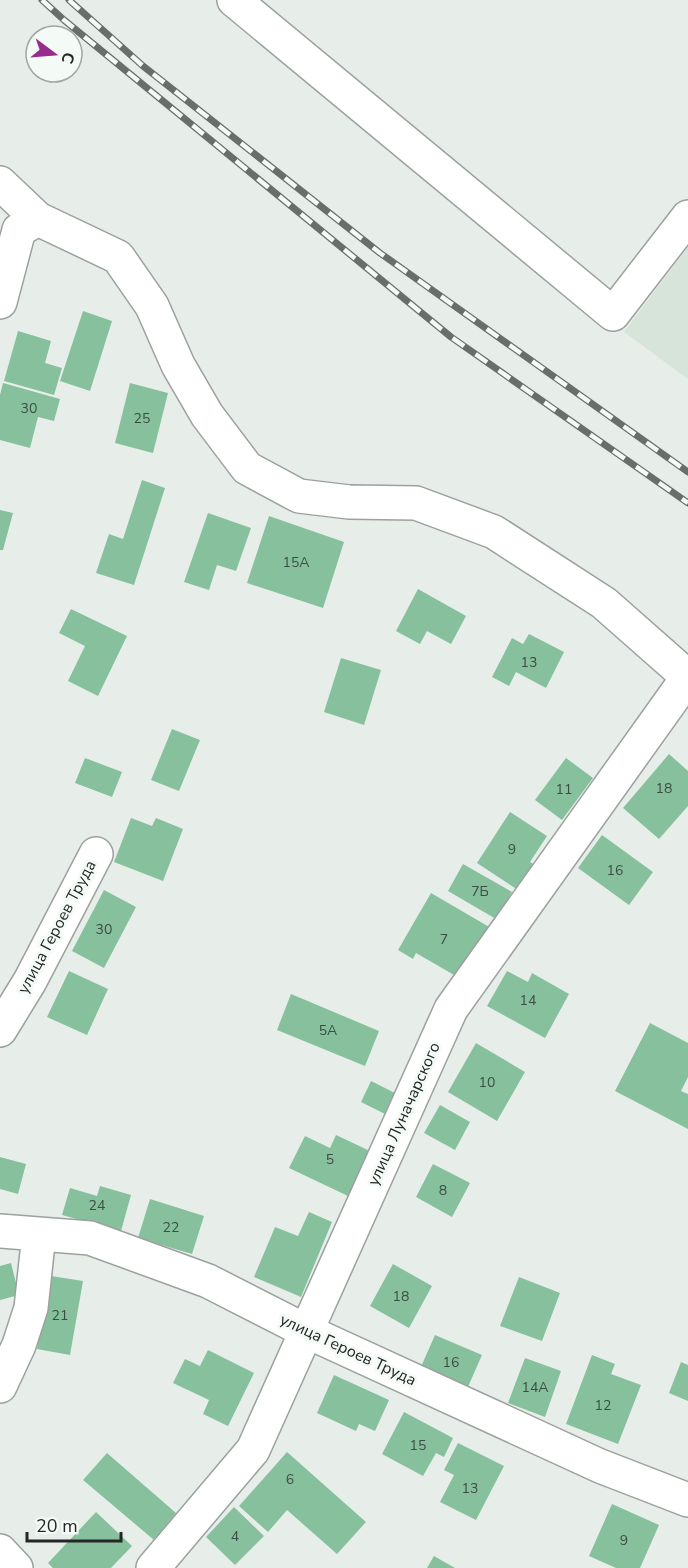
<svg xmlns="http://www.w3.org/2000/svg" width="688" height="1568" font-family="'Nunito Sans',sans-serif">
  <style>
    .built { fill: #d6e4da }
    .building { fill: #86c09d }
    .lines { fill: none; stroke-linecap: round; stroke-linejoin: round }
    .minor-casing { stroke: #9ba19d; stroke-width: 36 }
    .minor { stroke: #fff; stroke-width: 33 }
    .rail-casing { stroke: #6a6e6b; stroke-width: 7 }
    .rail { stroke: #f4fbf6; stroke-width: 4.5; stroke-dasharray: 14; stroke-linecap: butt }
    .labels { text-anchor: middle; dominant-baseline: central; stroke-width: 6; stroke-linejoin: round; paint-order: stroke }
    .number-label { font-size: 14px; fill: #3c4d43 }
    .street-label { font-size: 16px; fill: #242725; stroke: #f4fbf6 }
  </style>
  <rect width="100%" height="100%" fill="#e7eee9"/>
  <path class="built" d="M688,247V379L624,332Z"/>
  <path class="building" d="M83,311L112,321L90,391L60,381Z
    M18,331L51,341L45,363L62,368L54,395L4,381Z
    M3,383L60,399L54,421L38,417L30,448L0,440V395Z
    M130,383L168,393L153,453L115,443Z
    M142,480L165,488L134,585L96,573L109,534L123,539Z
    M0,510L13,513L3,550H0Z
    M208,513L251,528L236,571L217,565L209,590L184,582Z
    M269,516L344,542L323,608L247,583Z
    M418,589L466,616L451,644L427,631L420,644L396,631Z
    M71,609L127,636L98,696L68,681L85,646L59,633Z
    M529,634L564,652L546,688L516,672L509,686L492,677L512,638L523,644Z
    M341,658L381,670L364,725L324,712Z
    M172,729L200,740L179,791L151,780Z
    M669,754L688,771V806L659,839L623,808Z
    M85,758L122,772L112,797L75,783Z
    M566,758L593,778L562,820L535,800Z
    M510,812L547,836L530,862L537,866L521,892L477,863Z
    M131,818L152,826L156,818L183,829L163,881L114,862Z
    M602,835L653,872L629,905L578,868Z
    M463,864L512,892L496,919L448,891Z
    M104,890L136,907L104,968L72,951Z
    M431,893L491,928L461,979L416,953L413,959L398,950Z
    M69,971L108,989L87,1035L47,1017Z
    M507,971L528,982L532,973L569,994L545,1038L487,1006Z
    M291,994L379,1031L365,1066L277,1030Z
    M650,1023L688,1043V1077L681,1091L688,1094V1129L615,1091Z
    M476,1043L525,1072L497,1121L448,1092Z
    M371,1081L399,1095L389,1116L361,1102Z
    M440,1105L470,1122L455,1150L424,1133Z
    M336,1135L370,1151L348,1196L289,1168L305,1136L330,1148Z
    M0,1157L26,1164L18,1194L0,1189Z
    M433,1164L470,1183L452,1217L416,1197Z
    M100,1186L131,1195L121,1231L62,1215L70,1188L97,1196Z
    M150,1199L204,1216L192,1254L138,1238Z
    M309,1212L332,1222L301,1297L254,1277L275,1227L298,1236Z
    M11,1263L19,1295L0,1300V1266Z
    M393,1264L432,1286L409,1328L370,1306Z
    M51,1276L83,1281L70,1355L37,1349Z
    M519,1277L560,1293L542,1341L500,1326Z
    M435,1335L482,1355L467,1389L420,1369Z
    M208,1350L254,1373L228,1426L203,1414L209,1400L173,1383L185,1359L200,1366Z
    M592,1355L615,1364L611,1374L641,1385L618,1444L566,1424Z
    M525,1358L561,1371L545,1417L508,1403Z
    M681,1362L688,1365V1401L669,1393Z
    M334,1375L389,1400L375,1431L359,1424L356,1431L317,1413Z
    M404,1412L453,1438L444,1457L436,1453L423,1476L382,1454Z
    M458,1443L504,1466L476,1520L440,1502L454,1475L444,1470Z
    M287,1452L366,1522L337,1554L287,1510L268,1532L239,1506Z
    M107,1453L176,1513L154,1540L83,1480Z
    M612,1504L659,1525L640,1568H616L589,1556Z
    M234,1507L264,1536L235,1565L206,1537Z
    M96,1512L132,1546L111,1568H53L48,1563Z
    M434,1556L455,1568H427Z"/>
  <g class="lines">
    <defs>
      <path id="minor" d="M234,0L613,314L688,217
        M0,183L38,219
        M0,302L19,230L38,219L118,257L152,306L178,365L207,415L247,468L299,496L349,502L416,503L494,532L604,603L688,677
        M0,1030L30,981L96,854
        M0,1231L90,1238L208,1281L306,1331L600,1466L688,1500
        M0,1386L19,1345L31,1308L39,1234
        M0,1551L16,1568
        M153,1568L253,1450L451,1009L688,677"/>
    </defs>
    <use href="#minor" class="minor-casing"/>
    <use href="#minor" class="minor"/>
    <defs>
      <path id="rail" d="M42,0L64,20L451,337L688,503
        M69,0L143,66L380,253L688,472"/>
    </defs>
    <use href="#rail" class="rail-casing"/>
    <use href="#rail" class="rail"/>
  </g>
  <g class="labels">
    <g class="number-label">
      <text x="29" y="408">30</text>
      <text x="142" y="418">25</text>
      <text x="296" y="562">15А</text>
      <text x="529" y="662">13</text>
      <text x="664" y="788">18</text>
      <text x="564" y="789">11</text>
      <text x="512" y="849">9</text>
      <text x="615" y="870">16</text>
      <text x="480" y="891">7Б</text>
      <text x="104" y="929">30</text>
      <text x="444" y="939">7</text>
      <text x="528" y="1000">14</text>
      <text x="328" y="1030">5А</text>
      <text x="487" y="1082">10</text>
      <text x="330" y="1159">5</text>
      <text x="443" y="1190">8</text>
      <text x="97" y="1205">24</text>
      <text x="171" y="1227">22</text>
      <text x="401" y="1296">18</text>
      <text x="60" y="1315">21</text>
      <text x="451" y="1362">16</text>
      <text x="535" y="1387">14А</text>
      <text x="603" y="1405">12</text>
      <text x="418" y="1445">15</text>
      <text x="290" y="1479">6</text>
      <text x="470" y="1488">13</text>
      <text x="235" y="1536">4</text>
      <text x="624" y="1540">9</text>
    </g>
    <g class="street-label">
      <text transform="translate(57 927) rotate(-62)">улица Героев Труда</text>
      <text transform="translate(404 1114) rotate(-66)">улица Луначарского</text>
      <text transform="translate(348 1350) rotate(25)">улица Героев Труда</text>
    </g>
  </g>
  <g transform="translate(54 54) rotate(106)"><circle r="28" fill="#f4fbf6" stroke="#a1a6a2" stroke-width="1.5"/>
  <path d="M0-4.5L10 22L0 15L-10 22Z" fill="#972c8d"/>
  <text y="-9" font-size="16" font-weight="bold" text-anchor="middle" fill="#242725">С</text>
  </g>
  <path d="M27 1532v9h94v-9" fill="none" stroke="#242725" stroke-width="3"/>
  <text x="36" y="1532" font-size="18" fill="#242725" stroke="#f4fbf6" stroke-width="4.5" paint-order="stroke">20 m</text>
</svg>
